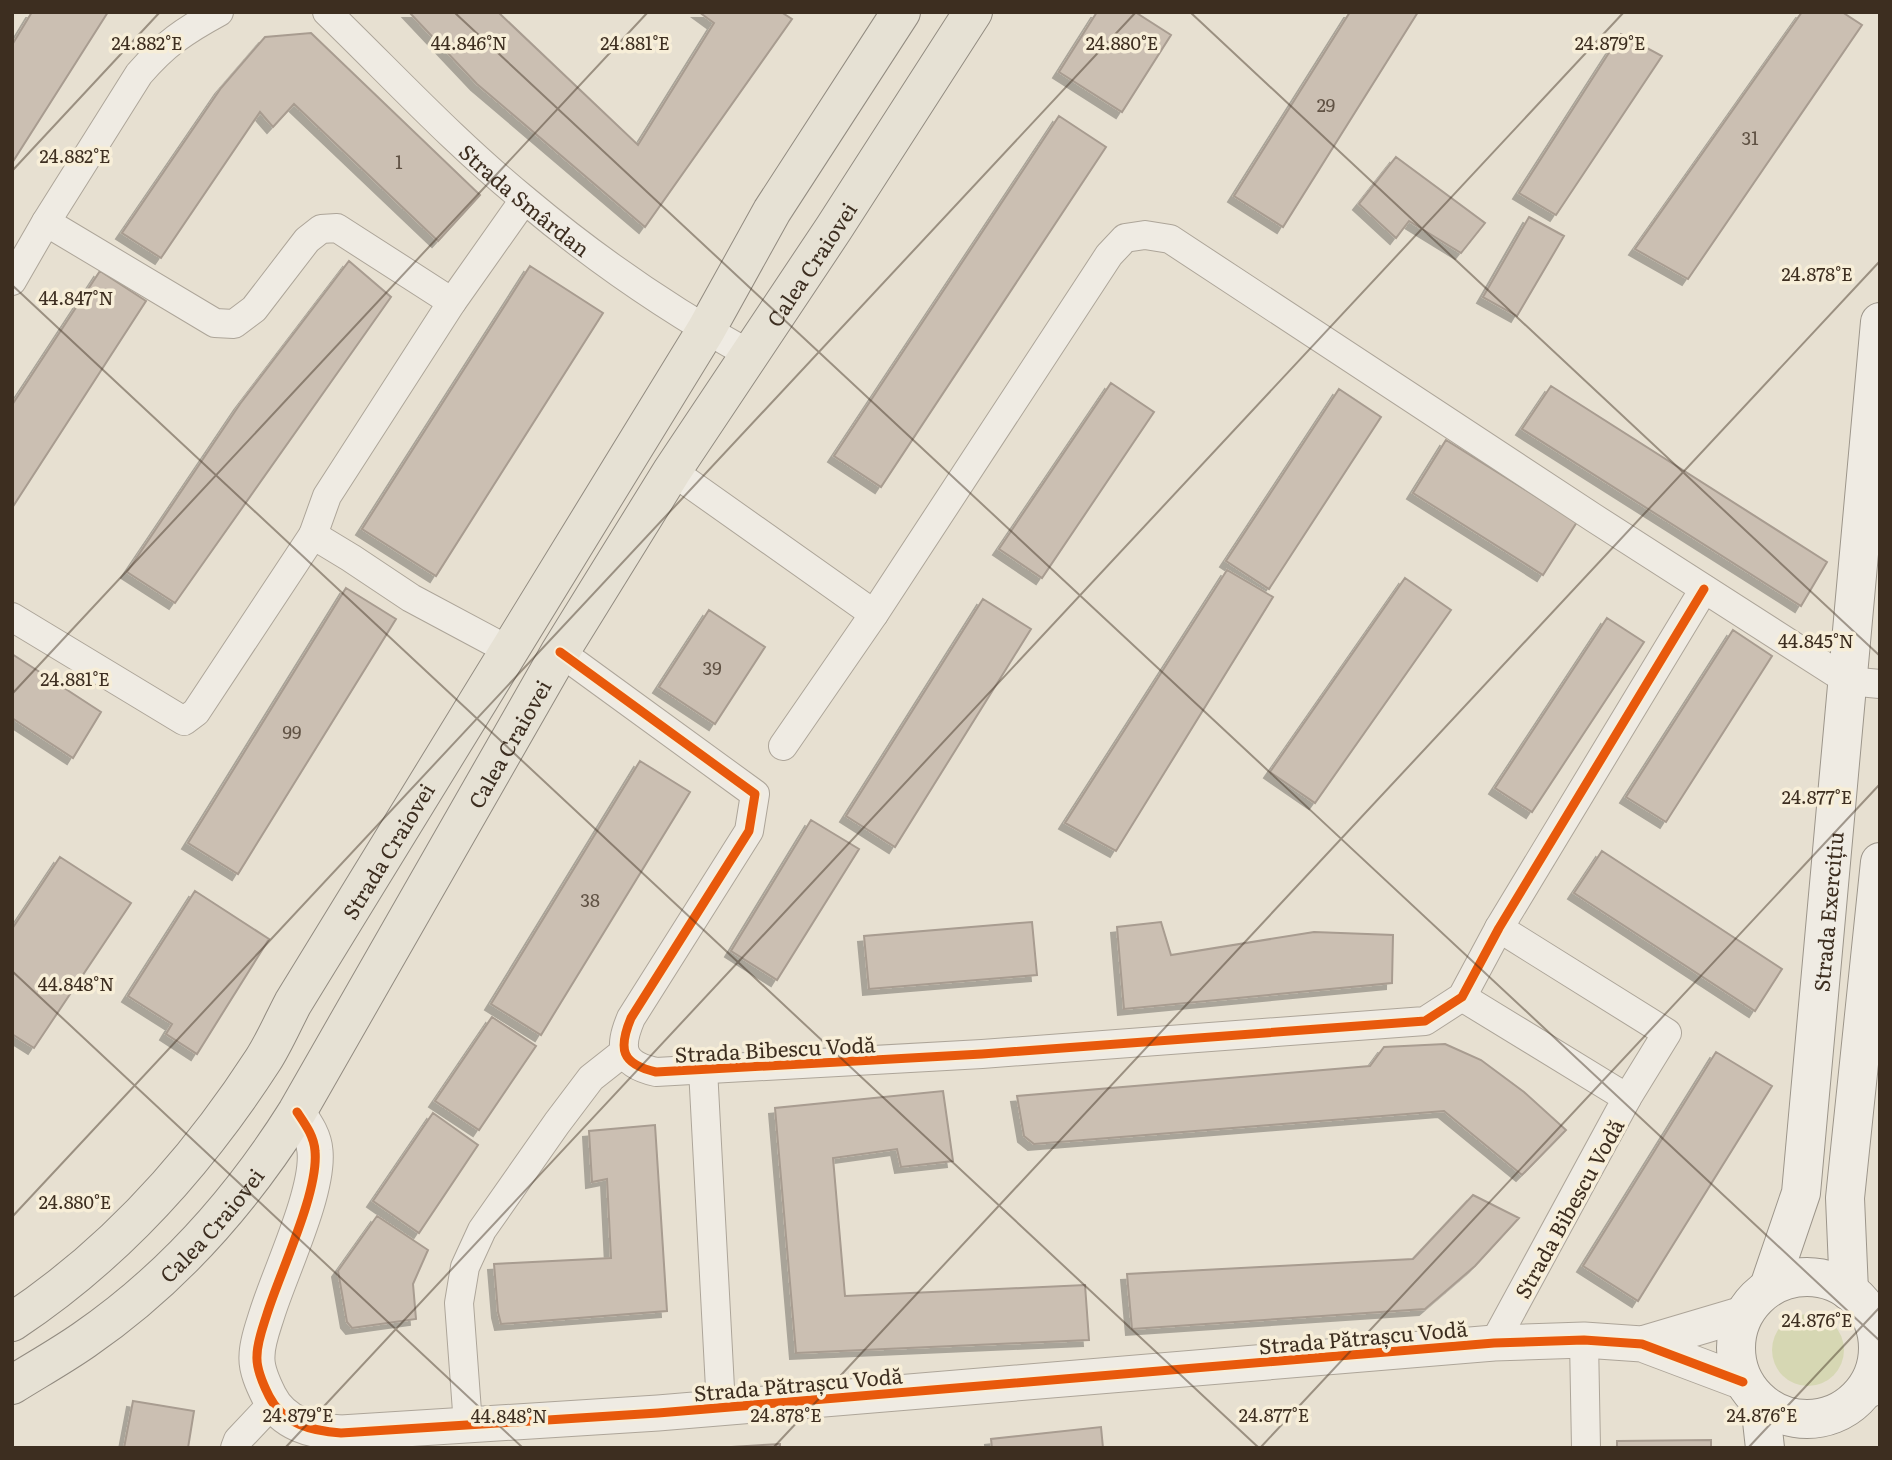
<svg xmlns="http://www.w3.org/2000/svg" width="1892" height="1460" font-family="Literata,serif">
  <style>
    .green { fill: #d6d7b3 }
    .building { fill: #cbbfb2; stroke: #a89c90; stroke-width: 2; filter: url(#shadow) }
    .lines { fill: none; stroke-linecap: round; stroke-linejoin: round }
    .minor-casing { stroke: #ada599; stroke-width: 30 }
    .tertiary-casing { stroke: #ada599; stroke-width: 37 }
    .secondary-casing { stroke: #9c958a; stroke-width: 40 }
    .primary-casing { stroke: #928b80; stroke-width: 40 }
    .minor { stroke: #efebe3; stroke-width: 28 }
    .tertiary { stroke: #efebe3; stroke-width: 35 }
    .secondary { stroke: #efebe3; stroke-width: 38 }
    .primary { stroke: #e6e1d4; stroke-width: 38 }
    .cycleway-casing { stroke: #f7eed8; stroke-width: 13 }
    .cycleway { stroke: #e8590c; stroke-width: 9 }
    .ticks { fill: none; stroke: #3d2e20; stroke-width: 2; stroke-opacity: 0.45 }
    .labels { text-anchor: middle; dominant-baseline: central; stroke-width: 7; stroke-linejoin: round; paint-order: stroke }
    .number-label { font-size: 18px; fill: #605244 }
    .street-label { font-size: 21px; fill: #3d2e20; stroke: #f7eed8 }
    .ticks-label { font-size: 18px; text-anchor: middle; fill: #3d2e20; stroke: #f7eed8; stroke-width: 7; stroke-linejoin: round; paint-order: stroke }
  </style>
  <defs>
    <filter id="shadow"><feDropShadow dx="-6" dy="6" stdDeviation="0" flood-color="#0004"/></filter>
  </defs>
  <rect width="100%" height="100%" fill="#e7e0d1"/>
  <path class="green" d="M1772 1350a36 36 0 1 1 72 0a36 36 0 1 1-72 0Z"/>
  <path class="building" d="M32,12H108L12,163V45Z
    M409,12H498L638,145L714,23L699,12H781L792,19L645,227L477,84Z
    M1097,12H1135L1171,35L1122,112L1059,72Z
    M1350,12H1418L1283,227L1234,196Z
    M1802,12H1842L1862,25L1688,279L1635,249Z
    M311,33L480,195L438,241L294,104L273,127L260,112L161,258L122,233L221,88L265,37Z
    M1621,34L1662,56L1556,215L1519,193Z
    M1059,116L1106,147L881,487L834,456Z
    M1396,157L1485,223L1461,253L1409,221L1396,238L1359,204Z
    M1529,217L1564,236L1517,316L1483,297Z
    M349,261L391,297L175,603L127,572L240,404Z
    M530,266L603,313L436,576L362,529Z
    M100,271L146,301L12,508V405Z
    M1111,383L1154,412L1042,578L999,549Z
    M1551,386L1827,562L1801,606L1522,429Z
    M1339,389L1381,417L1269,589L1226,561Z
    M1446,440L1577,522L1543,575L1413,493Z
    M1227,570L1273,597L1116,851L1065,823Z
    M1405,578L1451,610L1315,803L1270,772Z
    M346,588L396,619L238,874L188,843Z
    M983,599L1031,629L895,847L846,816Z
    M709,610L765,647L715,724L659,687Z
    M1607,618L1644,642L1532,812L1495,788Z
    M1733,630L1772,656L1666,822L1626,797Z
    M12,654L101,712L73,758L12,718Z
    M640,761L690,792L541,1035L491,1004Z
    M811,820L859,849L777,980L731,951Z
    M1602,851L1782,969L1755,1011L1574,893Z
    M60,857L131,903L34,1048L12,1034V929Z
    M195,891L269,939L197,1054L166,1034L172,1024L128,996Z
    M1032,922L1037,975L869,989L864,936Z
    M1161,922L1171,955L1314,932L1393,935L1392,983L1124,1009L1117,927Z
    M492,1017L536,1046L479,1130L435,1101Z
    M1445,1044L1481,1060L1524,1092L1566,1130L1522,1175L1444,1111L1034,1144L1024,1136L1017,1096L1370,1066L1384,1047Z
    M1716,1052L1772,1086L1638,1301L1583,1266Z
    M943,1091L953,1161L901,1167L897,1149L833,1158L845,1296L1085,1285L1089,1340L796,1353L775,1108Z
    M433,1113L478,1145L419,1233L373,1201Z
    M655,1125L667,1311L501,1324L498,1312L494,1264L611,1258L607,1179L592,1182L589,1131Z
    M1473,1195L1519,1218L1475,1266L1425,1309L1132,1329L1127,1274L1413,1259Z
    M377,1216L428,1250L413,1284L416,1319L352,1328L347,1322L338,1271Z
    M133,1401L194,1411L188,1448H124Z
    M1101,1427L1103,1448H992L991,1439Z
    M1711,1440V1448H1617V1441Z
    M780,1444V1448H715Z"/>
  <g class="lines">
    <defs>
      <g id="minor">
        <path id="s1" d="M327,12C392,75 455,143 525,200C594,258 671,311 749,354"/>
        <path d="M46,222L215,323L234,324L254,309L307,240L321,229L337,228L452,302"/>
        <path d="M12,281L46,222L139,74C165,44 184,31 219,12"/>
        <path d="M672,471L874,614"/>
        <path d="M313,535L327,496L452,302L524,200"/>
        <path d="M12,617L184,721L196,712L313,535L351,558L411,598L510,651"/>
        <path d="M560,652L755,794L749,831L631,1018C618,1049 621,1064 656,1072L982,1054L1425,1021L1462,997L1499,928L1704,589"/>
        <path d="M783,746L874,614L1109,255L1125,238L1145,235L1170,239L1594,518L1848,681L1880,684"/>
        <path d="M1499,928L1667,1033L1627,1098"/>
        <path d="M1462,997L1627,1098L1494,1343"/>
        <path d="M703,1069L721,1407"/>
        <path d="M1584,1340L1586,1448"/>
        <path d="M468,1425L459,1303L465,1267L482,1230L557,1123L591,1078L624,1052"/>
        <path d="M235,1448L238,1440L273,1403"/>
      </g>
      <path id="tertiary" d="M297,1112C305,1124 314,1136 315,1151C319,1192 280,1272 267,1314C263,1327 257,1342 257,1356C256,1369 263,1384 269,1396C283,1424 312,1431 341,1433L658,1413L1494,1343L1584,1340L1642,1344L1743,1382
        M1868,1312L1880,1315
        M1642,1344L1743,1314
        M1864,1391L1880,1386"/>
      <g id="secondary">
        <circle cx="1807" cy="1348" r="71"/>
        <path id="s2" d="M1769,1287L1801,1193L1880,322"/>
        <path d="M1849,1291L1845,1198L1880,862"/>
        <path d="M1760,1403L1765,1448"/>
      </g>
      <g id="primary">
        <path id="s3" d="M12,1322C113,1255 197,1162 263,1060C274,1043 283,1022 293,1003L706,330L772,211L901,12"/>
        <path id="s4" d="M12,1385C36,1370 61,1356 84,1340C171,1280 241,1201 297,1112L560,652L672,471L834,228L973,12"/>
      </g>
    </defs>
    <use href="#minor" class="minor-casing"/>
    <use href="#tertiary" class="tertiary-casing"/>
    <use href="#secondary" class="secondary-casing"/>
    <use href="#primary" class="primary-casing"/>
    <use href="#minor" class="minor"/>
    <use href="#tertiary" class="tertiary"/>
    <use href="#secondary" class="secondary"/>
    <use href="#primary" class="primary"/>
    <defs>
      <path id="cycleway" d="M560,652L755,794L749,831L631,1018C618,1049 621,1064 656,1072L982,1054L1425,1021L1462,997L1499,928L1704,589
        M297,1112C305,1124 314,1136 315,1151C319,1192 280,1272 267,1314C263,1327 257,1342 257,1356C256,1369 263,1384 269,1396C283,1424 312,1431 341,1433L658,1413L1494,1343L1584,1340L1642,1344L1743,1382"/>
    </defs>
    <use href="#cycleway" class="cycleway-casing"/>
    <use href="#cycleway" class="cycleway"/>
  </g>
  <path class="ticks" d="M454,12L1880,1341M1190,12L1880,656M12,171L160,12M12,285L1259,1448M12,694L648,12M12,971L523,1448M12,1217L1136,12M285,1448L1624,12M773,1448L1880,261M1260,1448L1880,784M1748,1448L1880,1307"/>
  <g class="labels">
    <g class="number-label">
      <text x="1326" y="104">29</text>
      <text x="1750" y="137">31</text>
      <text x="399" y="161">1</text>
      <text x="712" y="667">39</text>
      <text x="292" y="731">99</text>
      <text x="590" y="899">38</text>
    </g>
    <g class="street-label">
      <text stroke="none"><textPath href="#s1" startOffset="273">Strada Smârdan</textPath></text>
      <text stroke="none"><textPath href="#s4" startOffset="1391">Calea Craiovei</textPath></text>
      <text stroke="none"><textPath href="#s4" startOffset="824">Calea Craiovei</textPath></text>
      <text stroke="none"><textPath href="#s3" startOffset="609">Strada Craiovei</textPath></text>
      <text stroke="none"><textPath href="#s2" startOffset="382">Strada Exercițiu</textPath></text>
      <text transform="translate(775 1048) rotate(-3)">Strada Bibescu Vodă</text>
      <text transform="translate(1568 1208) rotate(-61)">Strada Bibescu Vodă</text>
      <text stroke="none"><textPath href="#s4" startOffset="257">Calea Craiovei</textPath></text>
      <text transform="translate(1363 1336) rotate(-5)">Strada Pătrașcu Vodă</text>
      <text transform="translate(798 1383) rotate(-5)">Strada Pătrașcu Vodă</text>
    </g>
  </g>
  <g class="ticks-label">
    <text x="469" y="50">44.846°N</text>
    <text x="147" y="50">24.882°E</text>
    <text x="635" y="50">24.881°E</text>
    <text x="1122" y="50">24.880°E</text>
    <text x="1610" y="50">24.879°E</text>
    <text x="75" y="163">24.882°E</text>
    <text x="1817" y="281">24.878°E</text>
    <text x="76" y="305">44.847°N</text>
    <text x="1816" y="648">44.845°N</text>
    <text x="75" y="686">24.881°E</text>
    <text x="1817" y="804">24.877°E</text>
    <text x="76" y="991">44.848°N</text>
    <text x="75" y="1209">24.880°E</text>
    <text x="1817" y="1327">24.876°E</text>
    <text x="298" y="1422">24.879°E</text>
    <text x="786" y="1422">24.878°E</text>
    <text x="1274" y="1422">24.877°E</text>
    <text x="1762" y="1422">24.876°E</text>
    <text x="509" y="1423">44.848°N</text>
  </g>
  <rect width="1892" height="1460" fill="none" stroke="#3d2e20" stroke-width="28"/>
</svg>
